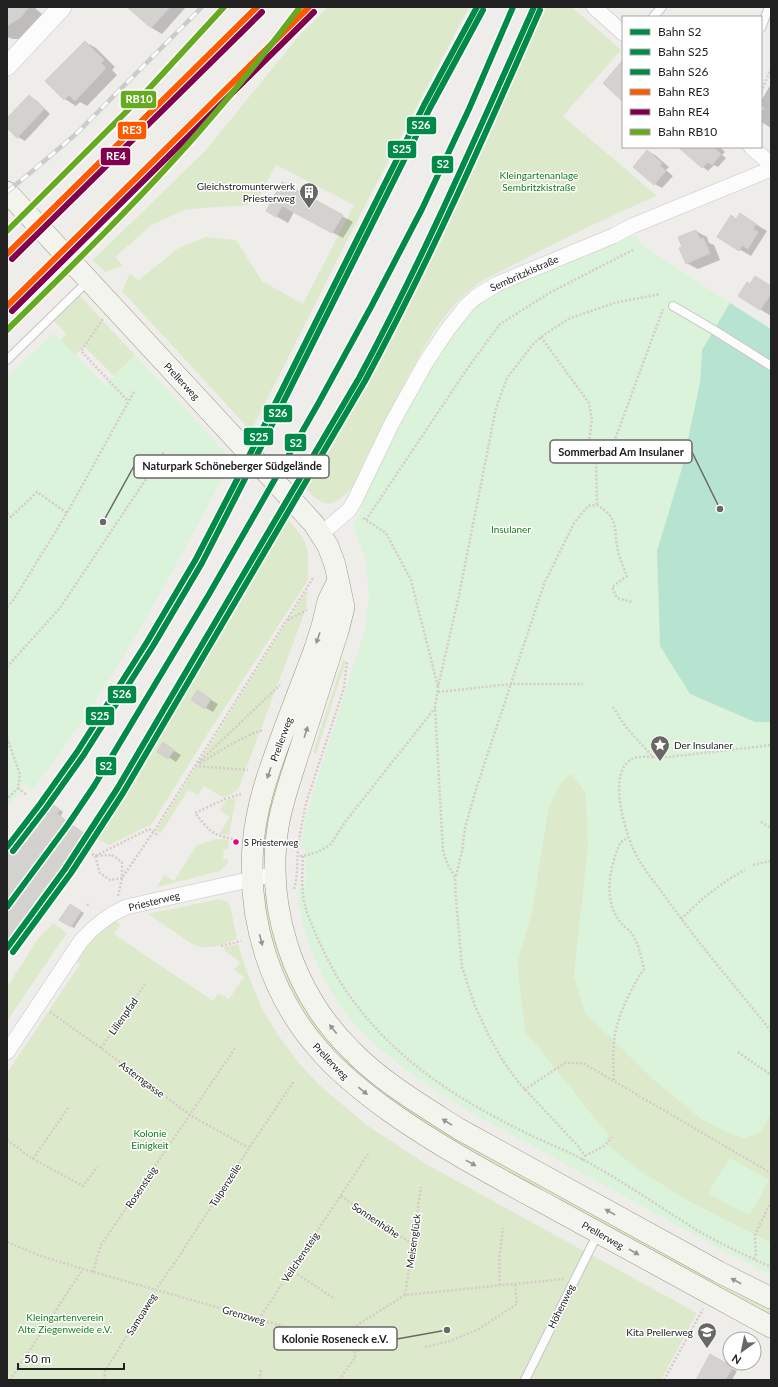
<svg xmlns="http://www.w3.org/2000/svg" width="778" height="1387" font-family="Lato,sans-serif">
  <style>
    .grass { fill: #dceacb }
    .park { fill: #daf3da }
    .pitch { fill: #b7e4d0 }
    .shadow { fill: #0003 }
    .building { fill: #d4d2cf; stroke: #d2cfcb }
    .lines { fill: none; stroke-linecap: round; stroke-linejoin: round }
    .service-casing { stroke: #c6c5c4; stroke-width: 10 }
    .minor-casing { stroke: #c6c5c4; stroke-width: 16 }
    .tertiary-casing { stroke: #c6c5c4; stroke-width: 20 }
    .secondary-casing { stroke: #989982; stroke-width: 22 }
    .path { stroke: #d7cac9; stroke-width: 2.5; stroke-dasharray: 2 2; stroke-linecap: butt }
    .service { stroke: #fdfcfc; stroke-width: 8 }
    .minor { stroke: #fdfcfc; stroke-width: 15 }
    .tertiary { stroke: #fdfcfc; stroke-width: 19 }
    .secondary { stroke: #f3f4ed; stroke-width: 21 }
    .rail-casing { stroke: #cbcbcb; stroke-width: 4.5 }
    .rail { stroke: #fff; stroke-width: 3; stroke-dasharray: 9; stroke-linecap: butt }
    .rail-1-casing { stroke: #fff; stroke-width: 9 }
    .rail-2-casing { stroke: #fff; stroke-width: 9 }
    .rail-3-casing { stroke: #fff; stroke-width: 9 }
    .rail-4-casing { stroke: #fff; stroke-width: 9 }
    .rail-5-casing { stroke: #fff; stroke-width: 9 }
    .rail-6-casing { stroke: #fff; stroke-width: 9 }
    .rail-1 { stroke: #018a47; stroke-width: 6 }
    .rail-2 { stroke: #018a47; stroke-width: 6 }
    .rail-3 { stroke: #018a47; stroke-width: 6 }
    .rail-4 { stroke: #ff5900; stroke-width: 6 }
    .rail-5 { stroke: #80004d; stroke-width: 6 }
    .rail-6 { stroke: #6a2; stroke-width: 6 }
    .oneway { fill: #949591 }
    .bus-dot { fill: #e5007d; stroke: #fff; stroke-width: 1.5 }
    .labels { text-anchor: middle; dominant-baseline: central; stroke-width: 3; stroke-linejoin: round; paint-order: stroke }
    .bus-label { font-size: 9px; fill: #212121; stroke: #fff; text-anchor: start }
    .park-label { font-size: 10px; fill: #117e18; stroke: #fff }
    .poi-label { font-size: 10px; fill: #212121; stroke: #fff; text-anchor: end }
    .street-label { font-size: 10px; fill: #212121; stroke: #fff }
    .leader { fill: none; stroke: #696867; stroke-width: 1.5 }
    .callout-dot { fill: #696867; stroke: #fff; stroke-width: 1.5 }
    .callout { fill: #fff; stroke: #696867; stroke-width: 1.5 }
    .callout-label { font-size: 11px; text-anchor: middle; font-weight: bold; fill: #212121 }
    .line-badge { stroke: #fff; stroke-width: 1.5 }
    .badge-label { font-size: 11px; text-anchor: middle; font-weight: bold; fill: #fff }
  </style>
  <rect width="100%" height="100%" fill="#efedea"/>
  <path class="grass" d="M328,7H469L360,215L251,431L122,291L130,273L138,281L177,249L205,237L236,240L262,281L303,304L354,205L276,165L256,203L242,206L213,207L184,210L152,225L115,257L123,266L105,272L93,260L205,151L298,37Z
    M545,7H572L621,50L563,116L657,196C597,221 540,251 482,281C448,304 429,338 410,373C389,410 370,449 352,487C333,510 323,508 304,487L310,481L392,336L434,252L488,139Z
    M79,295L135,355L114,376L84,346L75,355L60,340L66,334L54,321Z
    M286,518C309,542 309,547 308,580L207,735L152,824L109,845L95,838L127,788Z
    M308,588L306,607L301,622L238,790L224,798L204,786L198,795L188,790L161,833L156,831Z
    M343,660L346,661L316,754L313,752Z
    M288,740L294,742L267,851L260,852L264,816Z
    M571,773L586,793L588,848L574,975L585,1012L653,1079L703,1120L760,1133L771,1113V1243L690,1202L644,1174L607,1145L543,1053L525,1032L517,963L532,911L548,810L559,785Z
    M236,798L229,835L219,834L230,817L220,810L226,800Z
    M216,839L229,840L228,849H224L223,859H228V862L220,871L157,887L164,875L174,881L197,845Z
    M260,889L268,895L338,1048L771,1308V1314L755,1307L427,1128L346,1066L301,1012L274,955Z
    M219,899L226,901L230,905L237,939C222,944 209,951 194,945L148,914Z
    M114,921L121,924L114,934L213,1001L218,993L229,999L244,977L234,970L240,962L225,951L224,947L238,944L247,972L263,1011L278,1035L299,1063L319,1085L368,1126L424,1163L697,1313L661,1380H7V1073L80,964L75,960L88,942Z
    M53,923L67,933L7,1021V987L38,939Z"/>
  <path class="park" d="M635,235L639,243L730,303L702,350L700,382L682,468L657,551L660,646L690,694L755,722H771V1113L760,1133L744,1138L728,1133L703,1120L653,1079L585,1012L574,975L588,848L586,793L571,773L559,785L548,810L532,911L517,963L525,1032L543,1053L608,1135L607,1145L644,1174L690,1202L771,1243V1275C703,1241 636,1202 569,1166C501,1128 428,1094 370,1040C338,1010 316,970 304,928C300,914 296,897 299,883L306,884L305,850L301,849L305,821L311,800L365,629L369,599L366,559L353,526L361,510L358,507L393,434L451,334L479,302L504,287Z
    M54,333L105,385L135,355L232,460C172,573 112,688 32,790L24,784L21,791L7,807V377Z
    M730,1158L769,1180L750,1215L732,1207L710,1194L712,1186Z"/>
  <path class="pitch" d="M730,303L771,329V722H755L690,694L660,646L657,551L682,468L700,382L702,350Z"/>
  <path class="shadow" d="M7,7H34L50,21L24,39H13L7,37Z
    M137,7H186L162,34L152,28L134,12Z
    M85,42L96,48L115,67L112,70L117,75L87,106L80,102L76,106L65,99L46,81Z
    M771,84V128L761,122V113L764,108L761,106V101Z
    M29,96L37,101L50,114L25,141L18,137L7,127V120Z
    M678,147H720L725,152L722,155L726,158L718,167L714,165L708,171Z
    M647,151L655,155L669,167L666,170L673,176L662,188L655,184Z
    M282,183L353,222L343,238L294,212L288,223L267,211Z
    M751,221L767,231L751,256L718,237Z
    M696,231L707,237L709,243L714,245L720,260L698,269L686,263L684,247Z
    M771,286V316L739,296Z
    M197,692L218,704L213,712L192,700Z
    M163,744L181,755L176,762L159,751Z
    M53,805L63,812L60,817L88,836L64,870L65,871L7,949V854L26,836Z
    M70,905L84,913L74,928L61,920Z
    M711,1356L737,1371L732,1380H697Z"/>
  <path class="building" d="M7,7H29L21,17L7,26Z
    M127,7H170L151,28Z
    M85,41L104,60L101,63L106,68L75,101L69,95L64,100L45,81Z
    M623,60V102L603,83Z
    M29,95L44,109L17,138L7,128V118Z
    M678,147H713L721,154L712,165L708,162L702,168Z
    M647,150L662,163L660,166L666,171L654,185L633,167Z
    M282,182L343,215L332,233L282,206L276,217L266,211Z
    M740,213L756,224L753,229L758,232L748,249L742,245L739,251L717,237L731,215L736,219Z
    M696,230L700,239L703,238L710,253L686,264L679,248L682,247L678,237Z
    M755,276L771,286V294L760,310L738,296L747,282L750,284Z
    M197,690L211,699L205,709L191,700Z
    M163,742L174,750L168,759L157,752Z
    M49,801L60,810L57,814L85,834L61,867L63,868L7,944V852L23,833L25,835Z
    M70,904L81,911L71,927L59,920Z
    M710,1354L733,1367L725,1380H696Z"/>
  <g class="lines">
    <defs>
      <path id="service" d="M653,17L662,7
        M761,28L769,7
        M673,306L714,330L771,366
        M7,360L88,281
        M525,1380L598,1233"/>
      <path id="minor" d="M594,7L623,33
        M751,147L771,164
        M321,534L349,510L354,502L392,423L426,362L448,329L467,305L476,297L497,284L613,236L632,226L771,169
        M7,1052L81,941C94,926 108,915 126,907L275,874"/>
      <path id="tertiary" d="M7,66L62,7"/>
      <path id="secondary" d="M7,192L303,512L314,524L328,546L335,565L344,607L338,631C326,669 313,708 301,746C293,771 284,796 279,821C264,905 292,992 352,1051C382,1082 423,1106 459,1129L719,1272L771,1298
        M338,581L328,601L322,626L315,648C304,678 292,708 281,738C268,773 256,807 253,845C247,919 270,995 320,1051C340,1074 364,1093 389,1111C441,1148 498,1178 555,1209C627,1248 699,1288 771,1327"/>
    </defs>
    <use href="#service" class="service-casing"/>
    <use href="#minor" class="minor-casing"/>
    <use href="#tertiary" class="tertiary-casing"/>
    <use href="#secondary" class="secondary-casing"/>
    <path class="path" d="M761,92L771,69
      M103,319L81,351L128,401
      M541,337L589,403L592,420L588,448L596,461L597,505
      M596,461L610,453L663,309
      M7,513L11,517L37,492L67,513
      M363,518L386,533L411,580L438,687
      M366,520L465,372L500,324L551,292L633,250
      M7,607L14,599L67,513L135,390
      M288,620L307,610
      M7,667L60,608L164,452
      M438,692L512,684H583
      M613,707L625,726L653,757H669L771,745
      M7,738L20,774L18,788L7,799
      M653,757C647,757 637,756 632,759C605,773 627,841 639,860C646,872 656,884 664,895C697,942 735,986 771,1031
      M198,763L280,685
      M200,763C221,751 240,737 263,730
      M195,766L248,770
      M18,788L27,795
      M761,822L771,828
      M233,839C211,835 209,830 195,813L225,799L241,794
      M31,845L34,841
      M92,854L95,856L149,829L159,836
      M112,855L122,862V878L110,880L100,873L95,856Z
      M300,856H303L318,852L331,844L345,822L435,708
      M303,856C302,874 301,892 306,909C313,930 325,955 336,975C381,1050 446,1093 522,1131C542,1141 563,1149 582,1159C623,1181 661,1208 700,1232C723,1245 747,1256 771,1267
      M753,865L771,861
      M456,876L462,851L465,828L477,786L544,584L574,523L588,506L597,505C620,519 613,529 618,551C620,560 624,568 627,576L612,587L617,598L632,602
      M294,889C298,876 297,862 298,849C300,833 303,818 306,803L344,688L347,661
      M118,896L122,878L158,825L313,578
      M87,904L90,907
      M681,919L702,899L729,879L745,870
      M221,946L241,941
      M50,1012L101,1048L190,1115L249,1148
      M101,1048L145,984
      M738,1052L771,1075
      M614,1080C613,1060 612,1038 619,1019C623,1005 636,980 644,969C641,955 638,942 630,931C627,928 623,926 621,923C602,900 610,867 620,843L628,837
      M524,1090L565,1063H583L771,1173
      M7,1140L33,1159L83,1186L97,1167
      M585,1156L604,1146L612,1137
      M33,1159L68,1108
      M582,1160L585,1156L578,1146L519,1083L503,1061L489,1036L475,1006L462,967L456,899L455,877L448,865L443,852L435,707L438,687L459,595L496,408L507,378L534,343L541,337L568,319L614,303L660,294
      M341,1196L412,1244
      M7,1242L41,1256L83,1269L304,1332L332,1334L354,1327L405,1295L564,1279
      M754,1259L756,1256L755,1235L771,1201
      M291,1270L335,1299
      M93,1272L101,1245L236,1047
      M500,1285L499,1262L503,1228
      M405,1295L421,1187
      M259,1319L368,1154
      M425,1347L450,1341L477,1330L517,1304L515,1284
      M10,1380L83,1269
      M104,1380L105,1371L156,1289L178,1258L249,1148L294,1081
      M259,1380L261,1370
      M339,1380L355,1358L354,1327
      M664,1380L703,1309"/>
    <use href="#service" class="service"/>
    <use href="#minor" class="minor"/>
    <use href="#tertiary" class="tertiary"/>
    <use href="#secondary" class="secondary"/>
    <defs>
      <path id="rail" d="M7,192L36,168L76,134L202,7"/>
    </defs>
    <use href="#rail" class="rail-casing"/>
    <use href="#rail" class="rail"/>
    <defs>
      <path id="rail-1" d="M7,907L67,826L94,786L208,596L318,404L371,307L422,209L469,109L513,7"/>
      <path id="rail-2" d="M7,847L40,804L77,752L147,642L196,559L242,470L424,105L477,7
        M7,948L65,869L117,789L359,378C424,257 478,132 534,7"/>
      <path id="rail-3" d="M13,851L46,808L83,756L153,646L202,563L248,473L430,108L483,10
        M13,952L71,873L123,793L365,381C430,260 485,135 540,10"/>
      <path id="rail-4" d="M7,254L257,7
        M7,306L309,7"/>
      <path id="rail-5" d="M12,259L262,12
        M12,311L314,12"/>
      <path id="rail-6" d="M7,231L145,93L224,7
        M7,330C72,266 137,202 197,134C233,93 267,51 300,7"/>
    </defs>
    <use href="#rail-1" class="rail-1-casing"/>
    <use href="#rail-2" class="rail-2-casing"/>
    <use href="#rail-3" class="rail-3-casing"/>
    <use href="#rail-4" class="rail-4-casing"/>
    <use href="#rail-5" class="rail-5-casing"/>
    <use href="#rail-6" class="rail-6-casing"/>
    <use href="#rail-1" class="rail-1"/>
    <use href="#rail-2" class="rail-2"/>
    <use href="#rail-3" class="rail-3"/>
    <use href="#rail-4" class="rail-4"/>
    <use href="#rail-5" class="rail-5"/>
    <use href="#rail-6" class="rail-6"/>
  </g>
  <defs><path id="oneway-solid" d="M-6-.8H1V-3.2L6.5 0L1 3.2V.8H-6Z"/></defs>
  <g class="oneway">
    <use href="#oneway-solid" transform="translate(318 638) rotate(109)"/>
    <use href="#oneway-solid" transform="translate(306 732) rotate(-72)"/>
    <use href="#oneway-solid" transform="translate(269 773) rotate(109)"/>
    <use href="#oneway-solid" transform="translate(261 940) rotate(75)"/>
    <use href="#oneway-solid" transform="translate(333 1029) rotate(-128)"/>
    <use href="#oneway-solid" transform="translate(363 1091) rotate(39)"/>
    <use href="#oneway-solid" transform="translate(447 1122) rotate(-148)"/>
    <use href="#oneway-solid" transform="translate(471 1163) rotate(29)"/>
    <use href="#oneway-solid" transform="translate(610 1212) rotate(-151)"/>
    <use href="#oneway-solid" transform="translate(634 1252) rotate(29)"/>
    <use href="#oneway-solid" transform="translate(736 1281) rotate(-152)"/>
  </g>
  <defs>
    <symbol id="building-pin" viewBox="-11 -11 22 30"><path d="M0 17L-7.5 6A9.5 9.5 0 1 1 7.5 6Z" fill="#696867" stroke="#fff"/><path d="M-4-6H4V6H1V3H-1V6H-4ZM-2.5-4.3h1.7v1.8h-1.7ZM.8-4.3h1.7v1.8H.8ZM-2.5-1h1.7V.8h-1.7ZM.8-1h1.7V.8H.8Z" fill="#fff"/></symbol>
    <symbol id="sight-pin" viewBox="-11 -11 22 30"><path d="M0 17L-7.5 6A9.5 9.5 0 1 1 7.5 6Z" fill="#696867" stroke="#fff"/><path d="M0-6L1.8-2.2L6-1.7L2.9 1.2L3.7 5.4L0 3.3L-3.7 5.4L-2.9 1.2L-6-1.7L-1.8-2.2Z" fill="#fff"/></symbol>
    <symbol id="school-pin" viewBox="-11 -11 22 30"><path d="M0 17L-7.5 6A9.5 9.5 0 1 1 7.5 6Z" fill="#696867" stroke="#fff"/><path d="M0-5L7-2L0 1L-7-2ZM-4 1L0 2.5L4 1V4Q0 6-4 4Z" fill="#fff"/></symbol>
  </defs>
  <g fill-rule="evenodd">
    <use href="#building-pin" x="298" y="181" width="22" height="30"/>
    <use href="#sight-pin" x="649" y="734" width="22" height="30"/>
    <use href="#school-pin" x="696" y="1321" width="22" height="30"/>
  </g>
  <circle class="bus-dot" cx="236" cy="842" r="3.5"/>
  <g class="labels">
    <g class="bus-label">
      <text x="244" y="842">S Priesterweg</text>
    </g>
    <g class="park-label">
      <text x="539" y="175">Kleingartenanlage<tspan x="539" dy="12">Sembritzkistraße</tspan></text>
      <text x="511" y="529">Insulaner</text>
      <text x="150" y="1133">Kolonie<tspan x="150" dy="12">Einigkeit</tspan></text>
      <text x="65" y="1317">Kleingartenverein<tspan x="65" dy="12">Alte Ziegenweide e.V.</tspan></text>
    </g>
    <g class="poi-label">
      <text x="295" y="186">Gleichstromunterwerk<tspan x="295" dy="12">Priesterweg</tspan></text>
      <text x="674" y="745" text-anchor="start">Der Insulaner</text>
      <text x="693" y="1332">Kita Prellerweg</text>
    </g>
    <g class="street-label">
      <text transform="translate(524 273) rotate(-24)">Sembritzkistraße</text>
      <text transform="translate(182 381) rotate(47)">Prellerweg</text>
      <text transform="translate(281 739) rotate(-70)">Prellerweg</text>
      <text transform="translate(154 901) rotate(-14)">Priesterweg</text>
      <text transform="translate(123 1016) rotate(-55)">Lilienpfad</text>
      <text transform="translate(331 1061) rotate(46)">Prellerweg</text>
      <text transform="translate(142 1079) rotate(37)">Asterngasse</text>
      <text transform="translate(225 1185) rotate(-57)">Tulpenzeile</text>
      <text transform="translate(141 1187) rotate(-56)">Rosensteig</text>
      <text transform="translate(376 1220) rotate(34)">Sonnenhöhe</text>
      <text transform="translate(603 1235) rotate(29)">Prellerweg</text>
      <text transform="translate(413 1241) rotate(-82)">Meisenglück</text>
      <text transform="translate(300 1257) rotate(-56)">Veilchensteig</text>
      <text transform="translate(561 1306) rotate(-64)">Höhenweg</text>
      <text transform="translate(141 1314) rotate(-58)">Samoaweg</text>
      <text transform="translate(244 1315) rotate(16)">Grenzweg</text>
    </g>
  </g>
  <path class="leader" d="M720 509L692 452M103 522L134 466M447 1330L397 1339"/>
  <g class="callout-dot">
    <circle cx="720" cy="509" r="4"/>
    <circle cx="103" cy="522" r="4"/>
    <circle cx="447" cy="1330" r="4"/>
  </g>
  <g class="callout">
    <rect x="550" y="440" width="142" height="23" rx="4"/>
    <rect x="134" y="455" width="195" height="23" rx="4"/>
    <rect x="274" y="1327" width="123" height="23" rx="4"/>
  </g>
  <g class="callout-label">
    <text x="621" y="456">Sommerbad Am Insulaner</text>
    <text x="232" y="470">Naturpark Schöneberger Südgelände</text>
    <text x="335" y="1343">Kolonie Roseneck e.V.</text>
  </g>
  <g class="line-badge">
    <rect x="120" y="90" width="37" height="19" rx="4" fill="#6a2"/>
    <rect x="406" y="116" width="31" height="19" rx="4" fill="#018a47"/>
    <rect x="117" y="121" width="30" height="19" rx="4" fill="#ff5900"/>
    <rect x="387" y="140" width="30" height="19" rx="4" fill="#018a47"/>
    <rect x="100" y="147" width="31" height="19" rx="4" fill="#80004d"/>
    <rect x="431" y="155" width="23" height="19" rx="4" fill="#018a47"/>
    <rect x="263" y="404" width="30" height="19" rx="4" fill="#018a47"/>
    <rect x="243" y="427" width="31" height="19" rx="4" fill="#018a47"/>
    <rect x="284" y="433" width="23" height="19" rx="4" fill="#018a47"/>
    <rect x="107" y="685" width="30" height="19" rx="4" fill="#018a47"/>
    <rect x="85" y="706" width="30" height="20" rx="4" fill="#018a47"/>
    <rect x="95" y="756" width="22" height="20" rx="4" fill="#018a47"/>
  </g>
  <g class="badge-label">
    <text x="139" y="103">RB10</text>
    <text x="421" y="129">S26</text>
    <text x="132" y="134">RE3</text>
    <text x="402" y="153">S25</text>
    <text x="116" y="160">RE4</text>
    <text x="443" y="168">S2</text>
    <text x="278" y="417">S26</text>
    <text x="259" y="441">S25</text>
    <text x="296" y="447">S2</text>
    <text x="122" y="698">S26</text>
    <text x="100" y="720">S25</text>
    <text x="106" y="770">S2</text>
  </g>
  <rect width="778" height="1387" fill="none" stroke="#212121" stroke-width="16"/>
  <rect x="622" y="16" width="140" height="132" fill="#ffffff" stroke="#a6a6a6"/>
  <rect x="630" y="29" width="20" height="6" fill="#018a47" stroke="#a6a6a6"/>
  <text x="658" y="36" font-size="12" fill="#212121">Bahn S2</text>
  <rect x="630" y="49" width="20" height="6" fill="#018a47" stroke="#a6a6a6"/>
  <text x="658" y="56" font-size="12" fill="#212121">Bahn S25</text>
  <rect x="630" y="69" width="20" height="6" fill="#018a47" stroke="#a6a6a6"/>
  <text x="658" y="76" font-size="12" fill="#212121">Bahn S26</text>
  <rect x="630" y="89" width="20" height="6" fill="#ff5900" stroke="#a6a6a6"/>
  <text x="658" y="96" font-size="12" fill="#212121">Bahn RE3</text>
  <rect x="630" y="109" width="20" height="6" fill="#80004d" stroke="#a6a6a6"/>
  <text x="658" y="116" font-size="12" fill="#212121">Bahn RE4</text>
  <rect x="630" y="129" width="20" height="6" fill="#66aa22" stroke="#a6a6a6"/>
  <text x="658" y="136" font-size="12" fill="#212121">Bahn RB10</text>
  <g transform="translate(742 1351) rotate(213)"><circle r="19" fill="#ffffff" stroke="#a6a6a6"/>
  <path d="M0-3L7 15L0 10L-7 15Z" fill="#696867"/>
  <text y="-6" font-size="11" font-weight="bold" text-anchor="middle" fill="#212121">N</text>
  </g>
  <path d="M18 1363v6h106v-6" fill="none" stroke="#212121" stroke-width="2"/>
  <text x="24" y="1363" font-size="12" fill="#212121" stroke="#ffffff" stroke-width="3" paint-order="stroke">50 m</text>
</svg>
